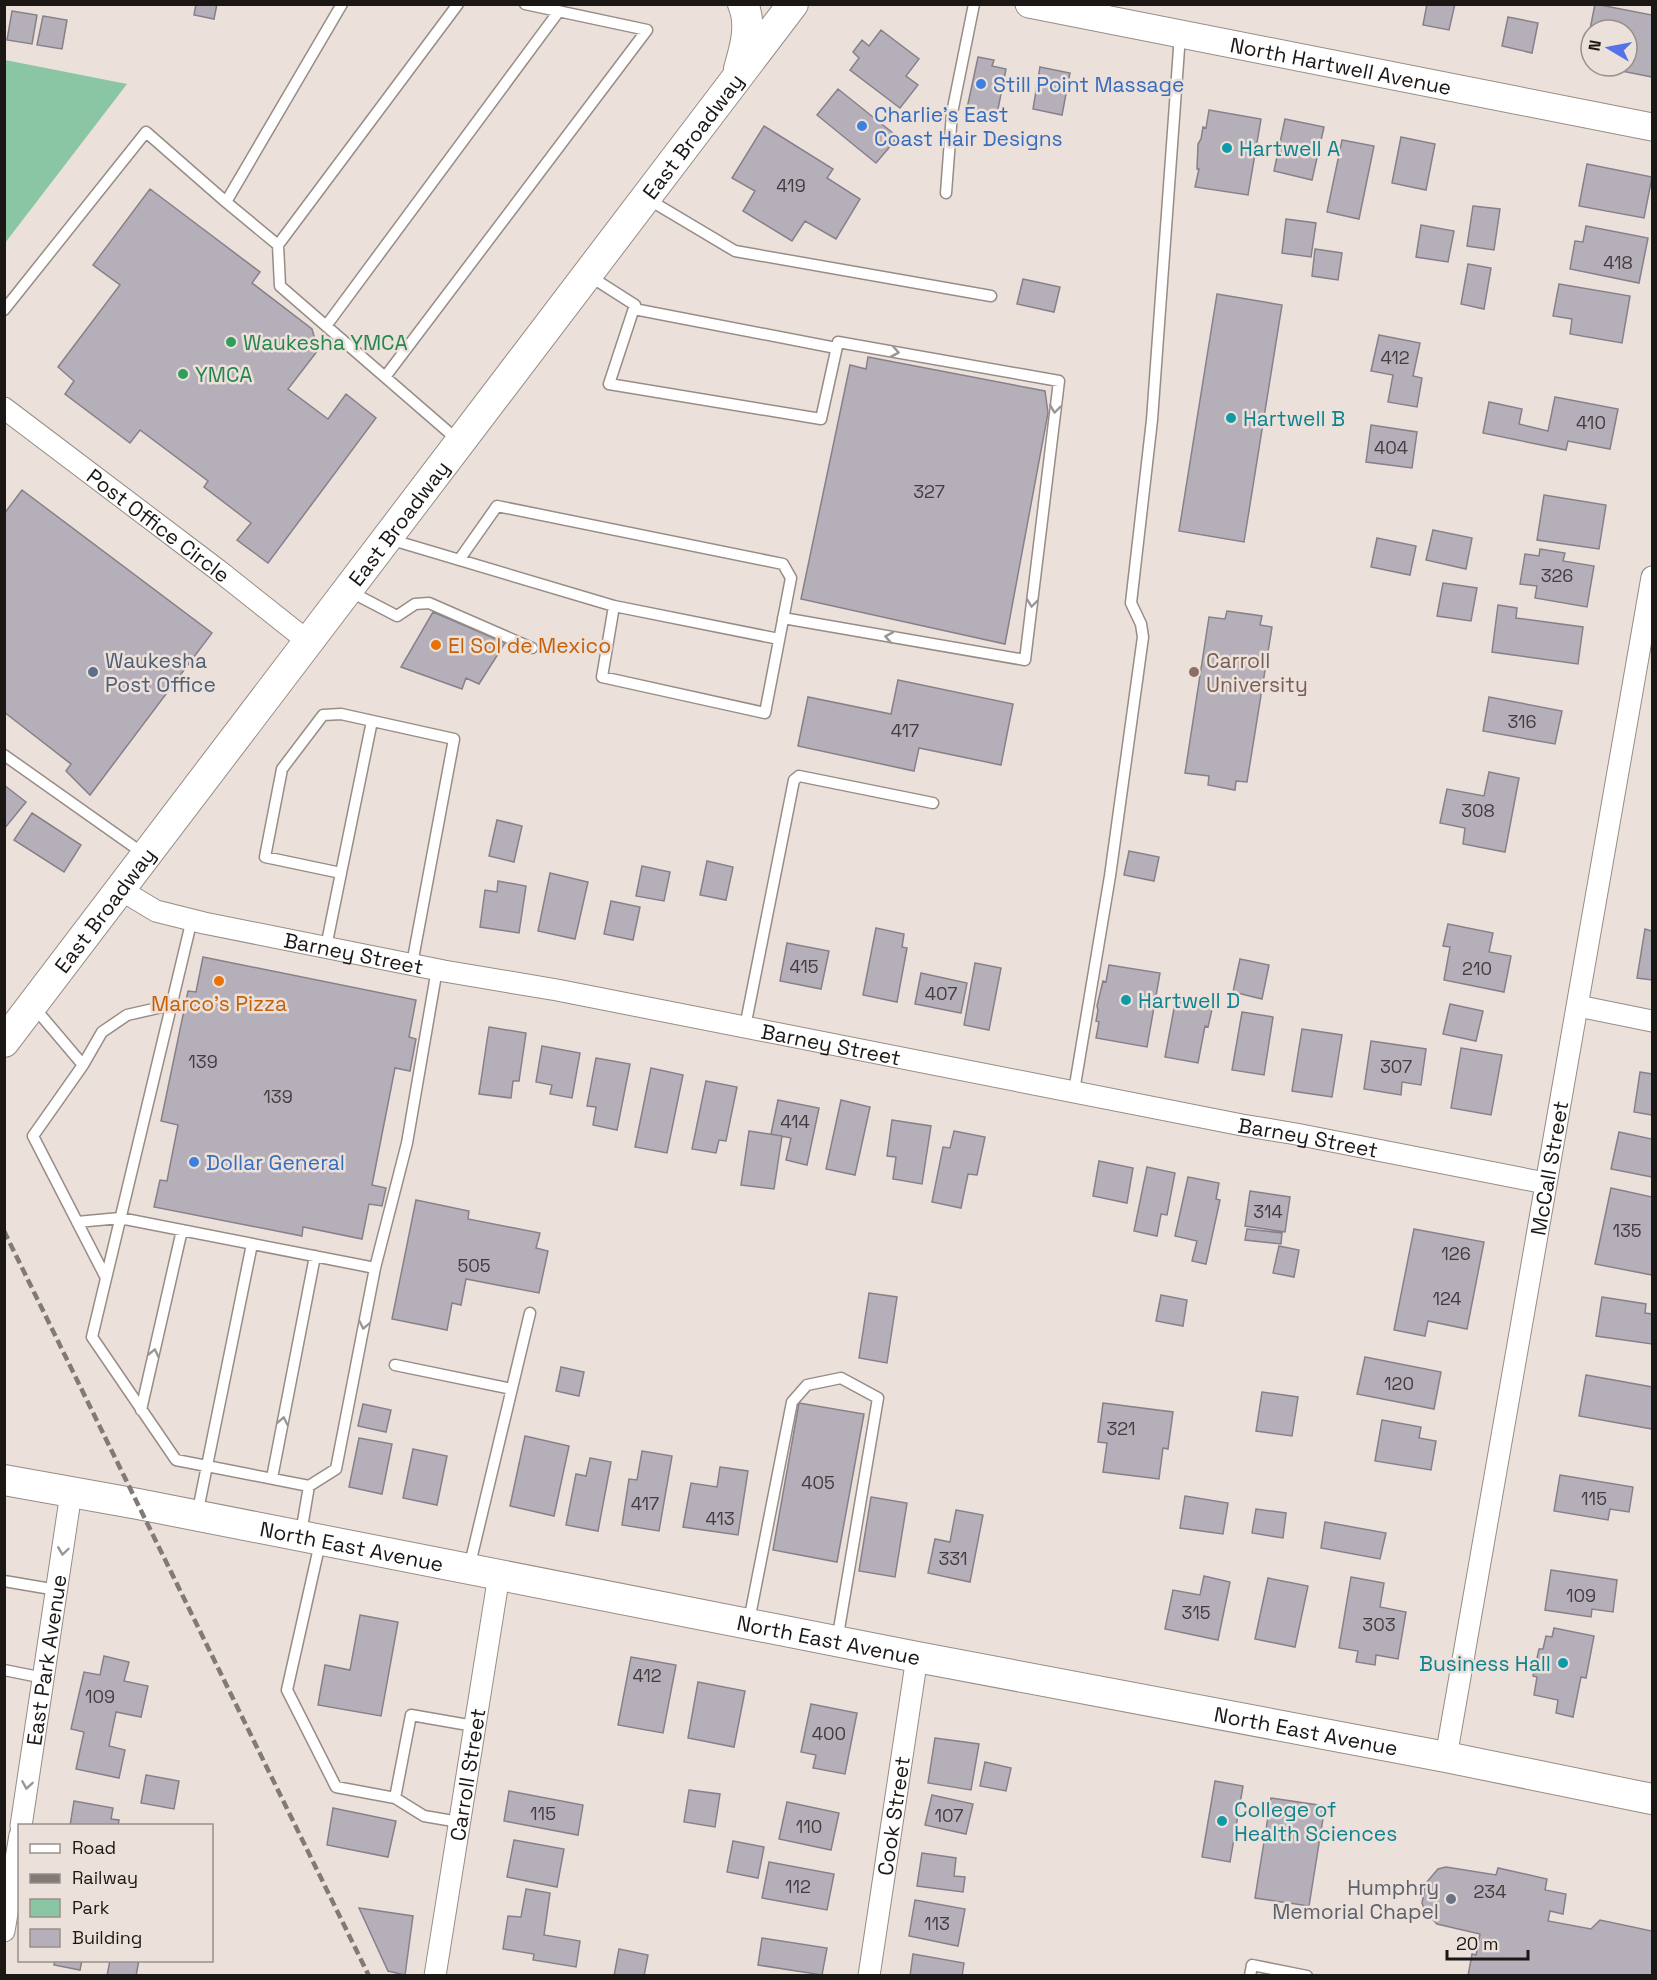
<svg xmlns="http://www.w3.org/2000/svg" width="1657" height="1980" font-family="'Space Grotesk',sans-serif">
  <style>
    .green { fill: #8ac6a3 }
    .building { fill: #b5afb9; stroke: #86808a; stroke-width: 1.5 }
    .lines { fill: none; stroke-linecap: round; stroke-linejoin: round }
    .service-casing { stroke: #978c86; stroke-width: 13 }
    .minor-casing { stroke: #978c86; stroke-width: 23 }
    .tertiary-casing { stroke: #978c86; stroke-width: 29 }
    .secondary-casing { stroke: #978c86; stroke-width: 32 }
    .service { stroke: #fff; stroke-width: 10 }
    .minor { stroke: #fff; stroke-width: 21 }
    .tertiary { stroke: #fff; stroke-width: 27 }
    .secondary { stroke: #fff; stroke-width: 30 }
    .rail { stroke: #827a76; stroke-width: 4.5; stroke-dasharray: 9 4.5; stroke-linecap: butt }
    .oneway { stroke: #989796 }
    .shop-dot { fill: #3f7fe0; stroke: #ece0da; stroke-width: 2 }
    .culture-dot { fill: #0f9aa8; stroke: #ece0da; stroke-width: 2 }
    .leisure-dot { fill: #2e9e5b; stroke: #ece0da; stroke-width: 2 }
    .food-dot { fill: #e8710a; stroke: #ece0da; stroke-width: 2 }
    .service-dot { fill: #5c6f8a; stroke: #ece0da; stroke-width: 2 }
    .education-dot { fill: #8d6e63; stroke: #ece0da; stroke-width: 2 }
    .worship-dot { fill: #6b7280; stroke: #ece0da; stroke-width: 2 }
    .labels { text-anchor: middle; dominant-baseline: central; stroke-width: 5; stroke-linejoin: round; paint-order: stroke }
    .number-label { font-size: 18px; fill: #423d3e }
    .street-label { font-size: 21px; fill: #1b1715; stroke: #ece0da }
    .shop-label { font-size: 21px; fill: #366cbe; stroke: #ece0da; text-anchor: start }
    .culture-label { font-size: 21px; fill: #0d838f; stroke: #ece0da; text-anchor: start }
    .leisure-label { font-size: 21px; fill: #27864d; stroke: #ece0da; text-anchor: start }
    .food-label { font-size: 21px; fill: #c56008; stroke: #ece0da; text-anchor: start }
    .service-label { font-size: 21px; fill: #4e5e75; stroke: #ece0da; text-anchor: start }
    .education-label { font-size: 21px; fill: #785e54; stroke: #ece0da; text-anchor: start }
    .worship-label { font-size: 21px; fill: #5b616d; stroke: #ece0da; text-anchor: end }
  </style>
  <rect width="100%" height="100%" fill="#ece0da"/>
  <path class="green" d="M5,60L127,84L5,243L4,60Z"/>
  <path class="building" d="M196,4H217L214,19L194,15Z
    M1427,4H1455L1449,30L1423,25Z
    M1595,4L1652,15V77L1616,70V66H1627V30H1591V56L1585,55Z
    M12,11L37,15L32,44L7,40Z
    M43,16L67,20L62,49L37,45Z
    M1508,17L1538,23L1532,53L1502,46Z
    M881,30L919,59L906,76L918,85L900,108L850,70L859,58L853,52L862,40L869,46Z
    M978,57L994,60L992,66L1006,69L996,119L966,113Z
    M1040,67L1070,73L1062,115L1033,109Z
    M838,89L898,137L876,163L817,115Z
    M1209,110L1261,119L1248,195L1195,187L1199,169H1197L1198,144L1201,139L1203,127L1206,128Z
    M1285,119L1324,127L1312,180L1274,171Z
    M764,126L833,169L827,178L860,199L836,239L805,221L792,241L743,211L755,191L732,178Z
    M1401,137L1435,144L1426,190L1392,183Z
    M1342,140L1374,146L1359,219L1327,212Z
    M1587,164L1652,177L1644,218L1579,206Z
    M150,189L260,272L252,283L312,329L318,350L288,389L328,419L346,394L376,418L268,563L237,540L251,523L204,487L208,481L140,430L130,443L65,394L74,381L58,367L120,285L93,265Z
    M1473,206L1500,209L1494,250L1467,246Z
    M1286,219L1316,223L1311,257L1282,253Z
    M1421,225L1454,231L1448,262L1416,257Z
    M1586,226L1648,238L1639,283L1570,269L1575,241L1583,242Z
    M1315,249L1342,253L1338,280L1312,276Z
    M1468,264L1491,268L1484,309L1461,304Z
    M1023,279L1060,287L1054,312L1017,304Z
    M1559,284L1630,296L1622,343L1570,334L1572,319L1553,316Z
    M1217,294L1282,305L1244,542L1179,531Z
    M1379,335L1420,343L1413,376L1422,378L1417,407L1388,402L1393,375L1371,371Z
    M868,357L1045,391L1048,413L1005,644L801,599L850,365L866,369Z
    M1555,397L1618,409L1610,449L1568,441L1566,450L1483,433L1489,402L1522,409L1519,424L1548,431Z
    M1371,425L1417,432L1412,468L1366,462Z
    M22,490L212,633L90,795L66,771L71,764L4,712V514Z
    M1544,495L1606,505L1599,549L1537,540Z
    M1433,530L1472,538L1466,569L1426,560Z
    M1377,538L1416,546L1410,575L1371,567Z
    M1540,549L1565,553L1563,561L1594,566L1587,607L1535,598L1537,586L1520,584L1525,554L1539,556Z
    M1443,583L1477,588L1471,621L1437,616Z
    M1498,605L1517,608L1516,618L1583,627L1578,664L1492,652Z
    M1227,611L1262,616L1260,625L1272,627L1247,782L1236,781L1235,790L1208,785L1209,776L1185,773L1209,617L1225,619Z
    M433,612L505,643L479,684L466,678L462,689L401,667Z
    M898,680L1013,704L1001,765L919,748L914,771L798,746L808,697L891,714Z
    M1489,697L1562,711L1555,744L1483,731Z
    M1489,772L1519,778L1505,852L1463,844L1465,828L1440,823L1447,789L1484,796Z
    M4,785L26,802L4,829Z
    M32,813L81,845L64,872L14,840Z
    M497,820L522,826L514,862L489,856Z
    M1129,851L1159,857L1154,881L1124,875Z
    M707,861L733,867L726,900L700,895Z
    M642,866L670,872L664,901L636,896Z
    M550,873L588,882L575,939L538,931Z
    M498,881L526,886L519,933L480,927L485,890L497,892Z
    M611,901L640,907L633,940L604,934Z
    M1448,924L1493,933L1489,952L1511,956L1504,992L1444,980L1450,947L1443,946Z
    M876,928L904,934L902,947L907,948L897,1002L863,995Z
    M1645,929L1652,931V980L1637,978Z
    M787,943L829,951L821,989L780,981Z
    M203,957L416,1000L409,1037L416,1039L410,1071L395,1068L372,1185L386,1188L382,1206L369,1204L362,1239L303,1227L302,1236L154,1207L160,1180L167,1181L178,1125L161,1121L188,991L196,992Z
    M1240,959L1269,965L1262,999L1233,992Z
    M975,963L1001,968L989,1030L964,1025Z
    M1109,965L1160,973L1147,1047L1096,1038L1099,1022L1096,1021L1098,1010L1097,1006L1103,981L1106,982Z
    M921,973L967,983L961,1013L915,1004Z
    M1176,998L1213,1005L1208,1027L1205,1026L1198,1063L1165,1057Z
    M1450,1004L1483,1011L1476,1041L1443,1034Z
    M1242,1012L1273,1017L1264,1075L1232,1070Z
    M489,1027L526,1033L519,1081H513L511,1098L479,1094Z
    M1302,1029L1342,1035L1332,1097L1292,1091Z
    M1371,1041L1426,1049L1421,1085L1402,1082L1401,1095L1364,1089Z
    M542,1046L580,1053L572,1098L550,1094L552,1085L536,1082Z
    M1461,1048L1502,1055L1491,1115L1451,1108Z
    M596,1058L630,1064L617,1130L593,1125L596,1107L587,1106Z
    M651,1068L683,1075L667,1153L635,1147Z
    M1640,1072L1652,1074V1115L1634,1112Z
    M706,1081L737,1087L726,1141L719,1140L716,1153L692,1149Z
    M778,1100L819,1108L807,1165L786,1160L791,1138L771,1134Z
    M841,1100L870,1107L855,1175L826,1169Z
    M892,1120L931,1126L922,1184L893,1179L896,1157L887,1156Z
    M749,1131L782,1136L774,1189L741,1185Z
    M954,1131L985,1137L977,1175L968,1174L961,1208L932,1202L943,1147L950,1148Z
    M1619,1132L1652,1139V1177L1611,1169Z
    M1099,1161L1133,1168L1127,1203L1093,1196Z
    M1147,1167L1175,1173L1167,1215L1161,1214L1157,1236L1134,1231Z
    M1188,1177L1219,1183L1216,1199L1220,1200L1206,1264L1192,1261L1197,1241L1175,1236Z
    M1611,1188L1652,1197V1275L1595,1264Z
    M1250,1191L1290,1197L1285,1232L1245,1226Z
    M416,1200L469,1211L468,1219L540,1233L536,1248L548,1251L539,1293L466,1279L461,1305L452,1303L447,1330L392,1319Z
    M1247,1229L1282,1233L1281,1244L1245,1240Z
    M1414,1229L1484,1242L1467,1329L1428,1321L1425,1336L1394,1330Z
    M1279,1246L1299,1250L1294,1277L1273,1273Z
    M869,1293L897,1297L887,1363L859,1358Z
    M1161,1295L1187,1300L1183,1326L1156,1321Z
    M1602,1297L1646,1304L1645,1313L1652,1314V1344L1596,1336Z
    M1365,1357L1441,1372L1434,1409L1357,1394Z
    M561,1367L584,1372L579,1396L556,1391Z
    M1586,1375L1652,1387V1429L1579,1416Z
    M1262,1392L1298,1397L1292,1436L1256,1431Z
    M799,1403L864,1414L837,1562L773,1550Z
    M1103,1403L1173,1412L1168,1449L1163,1448L1159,1479L1103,1472L1107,1443L1098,1442Z
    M363,1404L391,1410L386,1432L358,1426Z
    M1382,1420L1421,1427L1419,1438L1436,1441L1431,1470L1375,1461Z
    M525,1436L569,1446L554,1516L510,1506Z
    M359,1438L392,1444L382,1494L349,1487Z
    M413,1449L447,1456L437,1505L403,1498Z
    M642,1451L672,1456L659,1531L622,1525L629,1479L637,1480Z
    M590,1458L611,1462L598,1531L566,1525L576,1474L586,1476Z
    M720,1467L748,1471L738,1535L683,1527L691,1483L717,1487Z
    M1560,1475L1633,1487L1629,1512L1610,1509L1608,1520L1554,1511Z
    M1185,1496L1228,1503L1223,1534L1180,1528Z
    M871,1497L907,1503L895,1577L859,1571Z
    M1256,1509L1286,1513L1283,1538L1252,1533Z
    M956,1510L983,1515L970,1582L928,1573L935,1539L950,1542Z
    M1325,1522L1386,1533L1380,1559L1321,1548Z
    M1551,1570L1617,1580L1613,1612L1592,1609L1591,1617L1545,1610Z
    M1204,1576L1230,1582L1218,1640L1165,1629L1173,1590L1200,1595Z
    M1351,1577L1384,1583L1380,1607L1406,1612L1398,1659L1376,1655L1375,1665L1356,1662L1358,1651L1339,1648Z
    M1268,1578L1308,1586L1295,1647L1255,1639Z
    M360,1615L398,1622L381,1716L318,1705L325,1665L350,1670Z
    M1554,1628L1594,1636L1586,1678L1581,1677L1573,1717L1556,1713L1558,1700L1534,1695L1537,1677L1533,1676L1539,1649H1543L1546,1636L1552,1637Z
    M104,1656L129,1662L124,1681L148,1686L141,1717L116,1712L109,1746L125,1750L119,1778L76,1769L84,1732L71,1729L84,1672L100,1675Z
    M631,1657L676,1665L663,1733L618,1725Z
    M698,1682L745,1691L734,1747L688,1738Z
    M811,1704L857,1713L845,1774L813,1768L816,1755L801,1752Z
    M935,1738L979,1744L971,1790L928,1783Z
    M985,1762L1011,1768L1006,1791L980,1786Z
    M146,1775L179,1781L174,1809L141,1803Z
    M1215,1781L1243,1786L1230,1862L1202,1857Z
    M689,1790L720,1794L715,1827L684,1822Z
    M509,1791L583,1805L578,1835L504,1821Z
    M932,1795L973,1804L966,1834L925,1825Z
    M1271,1798L1325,1806L1309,1906L1255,1898Z
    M74,1801L113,1808L111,1819L119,1820L118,1826H70Z
    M787,1802L839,1813L831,1850L779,1839Z
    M333,1808L396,1821L388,1857L327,1845Z
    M514,1840L564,1849L557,1887L507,1877Z
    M733,1841L764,1847L758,1878L727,1872Z
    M922,1853L956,1858L954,1876L965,1877L963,1892L917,1886Z
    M769,1862L834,1874L827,1910L762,1898Z
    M1446,1867L1496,1875L1498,1868L1547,1879L1545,1890L1566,1894L1563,1914L1550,1911L1548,1921L1591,1929L1600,1920L1652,1931V1976H1468L1472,1954L1476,1955L1480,1934L1437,1924L1425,1911L1422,1903L1426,1883L1438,1869Z
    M526,1889L550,1893L544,1935L580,1941L576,1967L533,1960L534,1954L503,1949L508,1916L521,1917Z
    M915,1900L965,1909L958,1946L909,1936Z
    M359,1908L413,1916L405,1975L388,1971Z
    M762,1938L827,1948L822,1975L758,1965Z
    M619,1949L648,1955L644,1976H614Z
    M913,1954L964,1963L962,1976H910Z
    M55,1960H82L80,1970L54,1965Z
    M110,1960H139L136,1976H107Z"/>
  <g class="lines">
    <defs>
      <path id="service" d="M342,4L226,202L278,245L280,286L460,442
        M946,193L952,113L974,4
        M646,198L735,251L991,296
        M278,245L458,4
        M588,275L635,305L609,384L821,419L838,342L1059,381L1025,660L783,618
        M634,309L836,348
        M4,310L146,132L226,202
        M326,326L559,11
        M385,377L647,30L525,4
        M389,539L614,606L602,677L765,713L791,578L783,564L497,506L459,560
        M349,591L397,616L415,604L429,603L532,648
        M614,606L779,639
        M4,755L144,854
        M341,873L372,721
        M192,919L92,1337L176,1460L309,1486L301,1533
        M326,947L341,873L265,857L282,769L323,715L341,714L454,739L412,964
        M33,1006L83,1065L33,1136L106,1278
        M745,1027L794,780L799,776L933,803
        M83,1065L102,1032L127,1015L171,1005
        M1074,1091L1110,876L1143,637L1141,624L1131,603L1152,420L1180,35
        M77,1222L120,1218L375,1268
        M395,1365L512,1389
        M141,1410L182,1230
        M272,1478L315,1256
        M309,1486L336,1469L375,1268L407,1143L437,969
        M197,1515L252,1244
        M320,1543L287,1690L336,1787L395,1798L411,1715L474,1726
        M469,1568L530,1313
        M4,1581L57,1590
        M749,1621L792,1402L807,1385L841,1378L878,1398L837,1641
        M4,1670L44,1678
        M395,1798L424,1816L459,1822
        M1250,1976L1252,1965L1307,1976"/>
      <g id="minor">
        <path id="s1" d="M4,408L218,570L310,643"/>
        <path id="s2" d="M121,890L156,911L204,923L444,971L557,990L1242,1125L1296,1134L1545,1183"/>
        <path d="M1578,1006L1652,1021"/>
        <path id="s3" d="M1446,1757L1652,577"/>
        <path id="s4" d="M21,1826L71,1493"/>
        <path d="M4,1931L20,1835"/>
        <path id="s5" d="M435,1976L499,1575"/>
        <path id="s6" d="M869,1976L917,1657"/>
      </g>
      <g id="tertiary">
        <path id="s7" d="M1029,4L1652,127"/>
      </g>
      <g id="secondary">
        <path d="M739,69C745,48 752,25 743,4"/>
        <path id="s8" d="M4,1042L793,4"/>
        <path id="s9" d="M4,1480L138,1504L917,1657L1446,1757L1652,1799"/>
      </g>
    </defs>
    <use href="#service" class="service-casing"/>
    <use href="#minor" class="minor-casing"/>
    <use href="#tertiary" class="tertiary-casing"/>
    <use href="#secondary" class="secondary-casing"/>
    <use href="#service" class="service"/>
    <use href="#minor" class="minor"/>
    <use href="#tertiary" class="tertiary"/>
    <use href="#secondary" class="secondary"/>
    <path class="rail" d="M4,1231L369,1976"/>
  </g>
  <defs><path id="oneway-chevron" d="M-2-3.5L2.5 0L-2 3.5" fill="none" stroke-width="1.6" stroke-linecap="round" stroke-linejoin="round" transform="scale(1.5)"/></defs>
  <g class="oneway">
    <use href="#oneway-chevron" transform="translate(895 352) rotate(10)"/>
    <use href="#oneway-chevron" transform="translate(1055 409) rotate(97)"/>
    <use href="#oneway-chevron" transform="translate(1032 603) rotate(97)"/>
    <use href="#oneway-chevron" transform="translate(889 637) rotate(-170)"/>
    <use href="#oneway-chevron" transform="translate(364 1325) rotate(101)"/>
    <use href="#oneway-chevron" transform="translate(154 1353) rotate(-77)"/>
    <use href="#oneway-chevron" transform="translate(283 1421) rotate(-79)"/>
    <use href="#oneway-chevron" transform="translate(63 1551) rotate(98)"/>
    <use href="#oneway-chevron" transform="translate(27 1785) rotate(99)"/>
  </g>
  <g class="shop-dot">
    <circle cx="981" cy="84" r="6"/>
    <circle cx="862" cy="126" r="6"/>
    <circle cx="194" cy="1162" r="6"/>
  </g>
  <g class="culture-dot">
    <circle cx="1227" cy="148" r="6"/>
    <circle cx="1231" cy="418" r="6"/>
    <circle cx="1126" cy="1000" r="6"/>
    <circle cx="1563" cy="1663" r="6"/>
    <circle cx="1222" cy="1821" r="6"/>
  </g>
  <g class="leisure-dot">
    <circle cx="231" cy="342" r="6"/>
    <circle cx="183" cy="374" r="6"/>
  </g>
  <g class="food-dot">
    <circle cx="436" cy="645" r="6"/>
    <circle cx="219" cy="981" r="6"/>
  </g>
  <circle class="service-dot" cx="93" cy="672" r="6"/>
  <circle class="education-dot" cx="1194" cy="672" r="6"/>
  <circle class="worship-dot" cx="1451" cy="1899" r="6"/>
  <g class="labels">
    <g class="number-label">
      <text x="791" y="185">419</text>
      <text x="1618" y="262">418</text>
      <text x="1395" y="357">412</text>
      <text x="1591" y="422">410</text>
      <text x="1391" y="447">404</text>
      <text x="929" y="491">327</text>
      <text x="1557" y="575">326</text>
      <text x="1522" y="721">316</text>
      <text x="905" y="730">417</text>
      <text x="1478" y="810">308</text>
      <text x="804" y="966">415</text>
      <text x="1477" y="968">210</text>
      <text x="941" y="993">407</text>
      <text x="203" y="1061">139</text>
      <text x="1396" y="1066">307</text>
      <text x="278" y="1096">139</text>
      <text x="795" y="1121">414</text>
      <text x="1268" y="1211">314</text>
      <text x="1627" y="1230">135</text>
      <text x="1456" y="1253">126</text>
      <text x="474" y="1265">505</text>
      <text x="1447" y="1298">124</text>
      <text x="1399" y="1383">120</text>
      <text x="1121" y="1428">321</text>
      <text x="818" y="1482">405</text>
      <text x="1594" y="1498">115</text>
      <text x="645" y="1503">417</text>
      <text x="720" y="1518">413</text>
      <text x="953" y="1558">331</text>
      <text x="1581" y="1595">109</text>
      <text x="1196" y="1612">315</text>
      <text x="1379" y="1624">303</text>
      <text x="647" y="1675">412</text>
      <text x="100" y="1696">109</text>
      <text x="829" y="1733">400</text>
      <text x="543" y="1813">115</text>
      <text x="949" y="1815">107</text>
      <text x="809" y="1826">110</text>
      <text x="798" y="1886">112</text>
      <text x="1490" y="1891">234</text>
      <text x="937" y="1923">113</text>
    </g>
    <g class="street-label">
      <text stroke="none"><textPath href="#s7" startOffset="318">North Hartwell Avenue</textPath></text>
      <text stroke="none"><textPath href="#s8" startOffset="1138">East Broadway</textPath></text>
      <text stroke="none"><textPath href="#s8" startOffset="652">East Broadway</textPath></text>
      <text stroke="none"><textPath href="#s1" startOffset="194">Post Office Circle</textPath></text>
      <text stroke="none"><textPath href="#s8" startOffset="166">East Broadway</textPath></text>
      <text stroke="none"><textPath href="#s2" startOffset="243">Barney Street</textPath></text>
      <text stroke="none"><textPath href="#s2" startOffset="729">Barney Street</textPath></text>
      <text stroke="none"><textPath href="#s2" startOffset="1215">Barney Street</textPath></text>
      <text stroke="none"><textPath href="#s3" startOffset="598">McCall Street</textPath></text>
      <text stroke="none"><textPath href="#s9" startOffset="354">North East Avenue</textPath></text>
      <text stroke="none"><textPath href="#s9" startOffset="840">North East Avenue</textPath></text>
      <text stroke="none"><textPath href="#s4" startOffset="168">East Park Avenue</textPath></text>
      <text stroke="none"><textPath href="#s9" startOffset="1326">North East Avenue</textPath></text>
      <text stroke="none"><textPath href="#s5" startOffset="204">Carroll Street</textPath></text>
      <text stroke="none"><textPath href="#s6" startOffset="162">Cook Street</textPath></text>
    </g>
    <g class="shop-label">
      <text x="993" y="84">Still Point Massage</text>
      <text x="874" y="114">Charlie’s East<tspan x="874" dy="24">Coast Hair Designs</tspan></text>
      <text x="206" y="1162">Dollar General</text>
    </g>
    <g class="culture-label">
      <text x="1239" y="148">Hartwell A</text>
      <text x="1243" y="418">Hartwell B</text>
      <text x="1138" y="1000">Hartwell D</text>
      <text x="1551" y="1663" text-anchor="end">Business Hall</text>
      <text x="1234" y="1809">College of<tspan x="1234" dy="24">Health Sciences</tspan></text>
    </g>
    <g class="leisure-label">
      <text x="243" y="342">Waukesha YMCA</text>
      <text x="195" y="374">YMCA</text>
    </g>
    <g class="food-label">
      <text x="448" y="645">El Sol de Mexico</text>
      <text x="219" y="1003" text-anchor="middle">Marco's Pizza</text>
    </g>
    <g class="service-label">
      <text x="105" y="660">Waukesha<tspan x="105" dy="24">Post Office</tspan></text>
    </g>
    <g class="education-label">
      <text x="1206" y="660">Carroll<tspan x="1206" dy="24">University</tspan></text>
    </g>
    <g class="worship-label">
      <text x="1439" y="1887">Humphry<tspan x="1439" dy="24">Memorial Chapel</tspan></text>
    </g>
  </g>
  <rect width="1657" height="1980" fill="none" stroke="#1b1715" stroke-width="12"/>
  <rect x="18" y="1824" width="195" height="138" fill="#ece0da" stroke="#98908b" stroke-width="1.5"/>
  <rect x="30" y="1844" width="30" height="9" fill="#ffffff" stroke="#98908b" stroke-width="1.5"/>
  <text x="72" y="1854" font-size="18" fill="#1b1715">Road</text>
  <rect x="30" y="1874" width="30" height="9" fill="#827a76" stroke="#98908b" stroke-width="1.5"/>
  <text x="72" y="1884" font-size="18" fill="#1b1715">Railway</text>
  <rect x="30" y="1899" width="30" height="18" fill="#8ac6a3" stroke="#98908b" stroke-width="1.5"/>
  <text x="72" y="1914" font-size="18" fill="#1b1715">Park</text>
  <rect x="30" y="1929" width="30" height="18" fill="#b5afb9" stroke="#98908b" stroke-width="1.5"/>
  <text x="72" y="1944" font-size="18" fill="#1b1715">Building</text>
  <g transform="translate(1609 48) rotate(280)"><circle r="28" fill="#ece0da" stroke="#98908b" stroke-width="1.5"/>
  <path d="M0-4.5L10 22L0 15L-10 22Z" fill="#5573e8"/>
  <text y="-9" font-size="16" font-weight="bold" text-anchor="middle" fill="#1b1715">N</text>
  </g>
  <path d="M1447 1950v9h81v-9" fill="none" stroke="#1b1715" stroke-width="3"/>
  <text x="1456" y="1950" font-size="18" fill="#1b1715" stroke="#ece0da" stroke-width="4.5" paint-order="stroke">20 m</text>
</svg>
